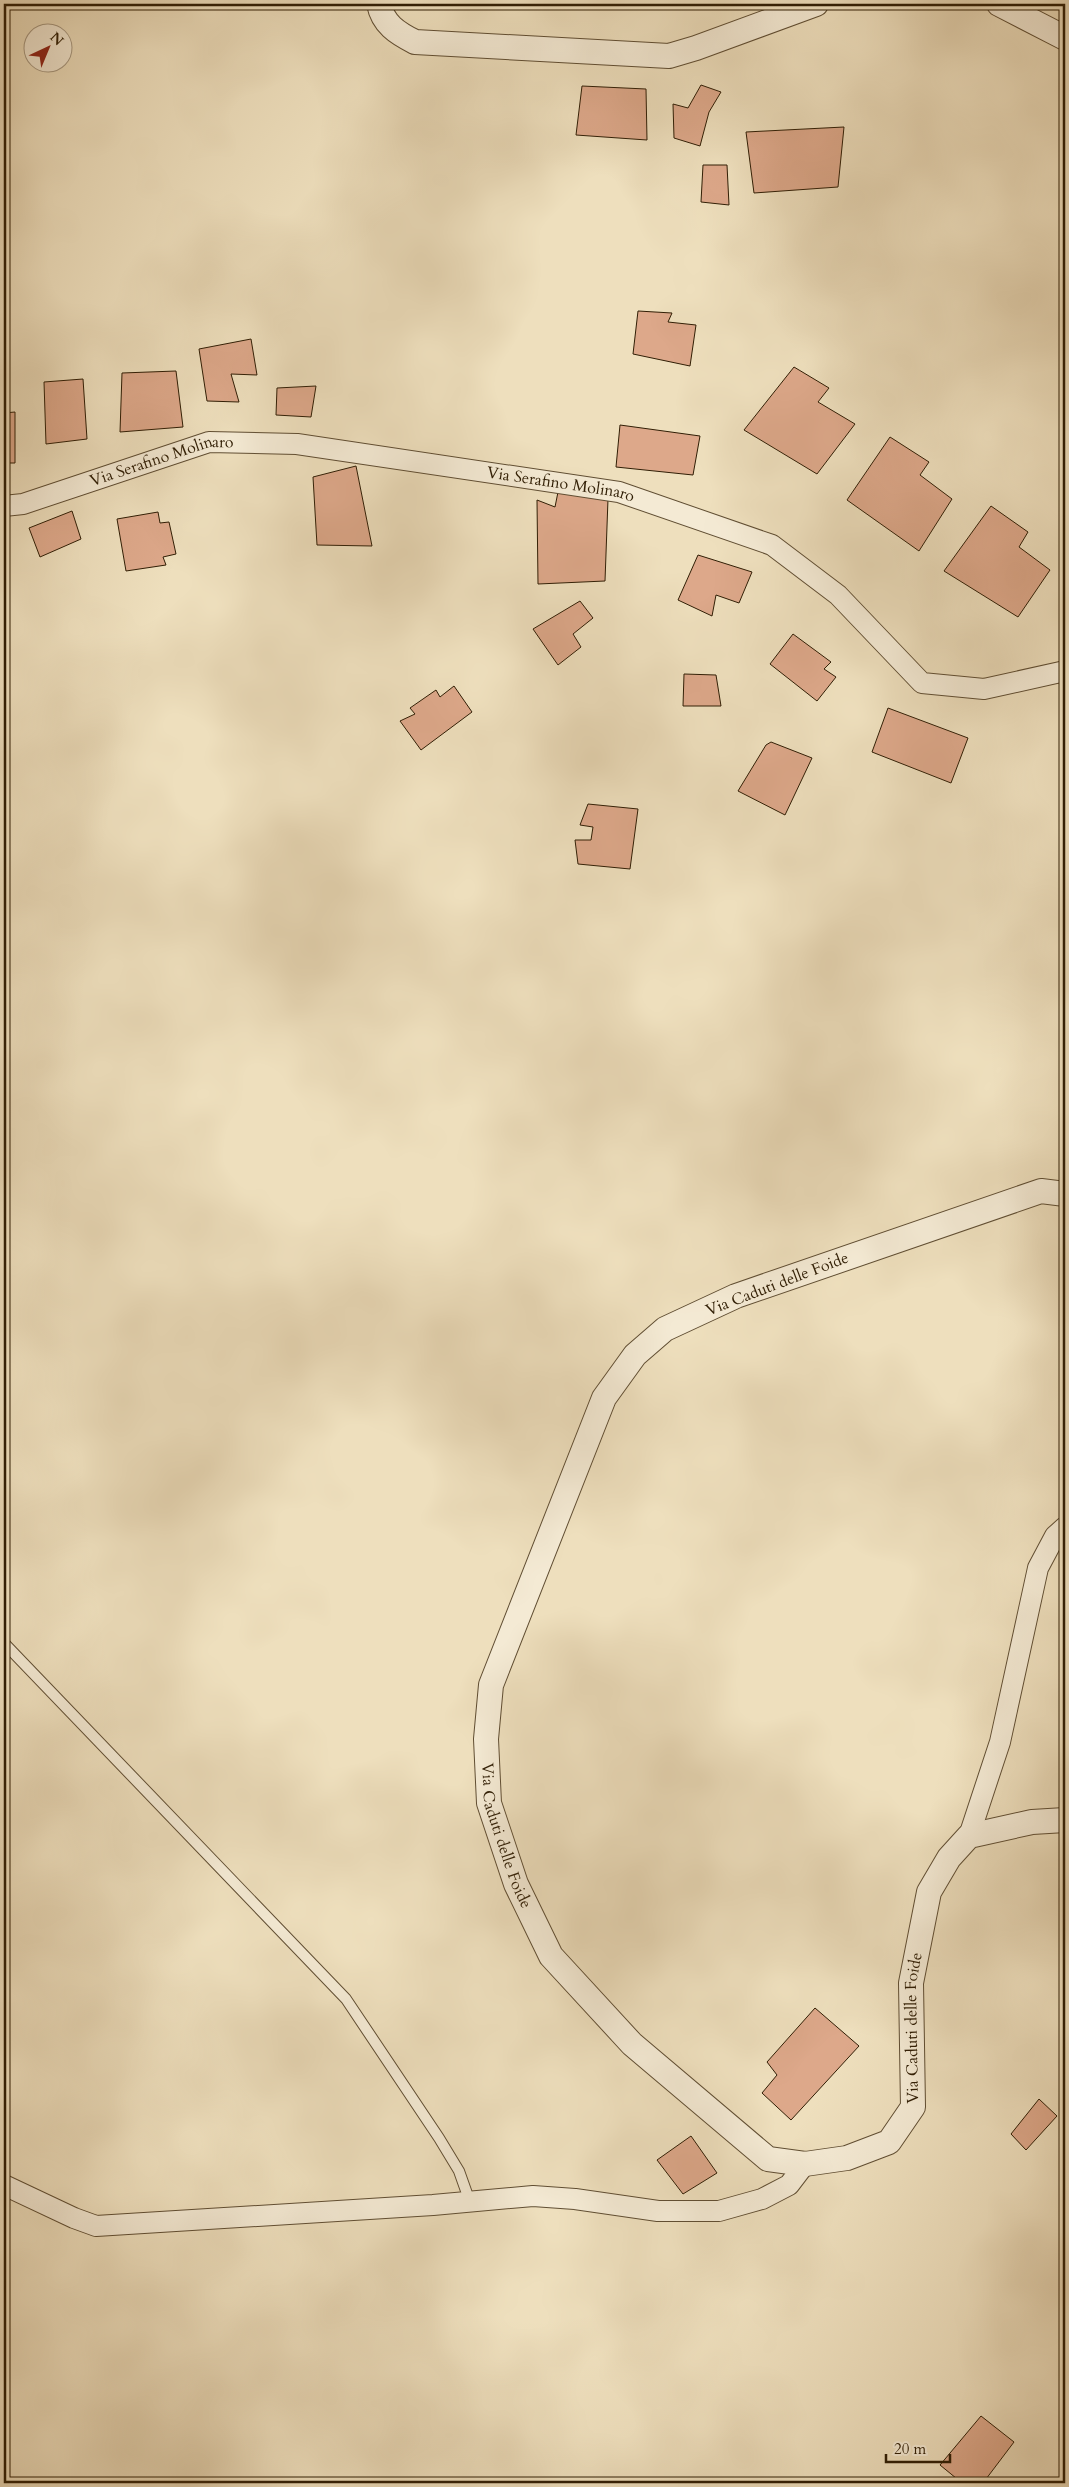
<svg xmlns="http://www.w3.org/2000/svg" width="1069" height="2487" font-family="Cardo,serif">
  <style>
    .building { fill: #dda88a; stroke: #301e05 }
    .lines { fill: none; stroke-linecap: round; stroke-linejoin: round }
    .service-casing { stroke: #604e33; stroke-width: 12 }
    .minor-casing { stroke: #604e33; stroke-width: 22 }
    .tertiary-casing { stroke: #604e33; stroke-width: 26 }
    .service { stroke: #f4ead4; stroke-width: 10 }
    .minor { stroke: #f4ead4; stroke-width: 20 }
    .tertiary { stroke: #f4ead4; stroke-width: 24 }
    .labels { text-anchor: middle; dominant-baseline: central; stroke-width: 4; stroke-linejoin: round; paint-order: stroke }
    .street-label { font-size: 16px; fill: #301e05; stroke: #f4ead4 }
  </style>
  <rect width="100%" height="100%" fill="#eedfbd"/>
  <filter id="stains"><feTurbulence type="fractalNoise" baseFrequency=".004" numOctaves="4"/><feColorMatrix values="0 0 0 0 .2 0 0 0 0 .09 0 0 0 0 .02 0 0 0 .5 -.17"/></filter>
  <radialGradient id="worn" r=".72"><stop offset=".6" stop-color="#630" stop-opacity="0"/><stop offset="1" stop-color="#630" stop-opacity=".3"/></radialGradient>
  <path class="building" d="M701,85L721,92L709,112L700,146L674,138L673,104L688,108Z
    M582,86L646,89L647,140L576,135Z
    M844,127L838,187L754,193L746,132Z
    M703,165H727L729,205L701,202Z
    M638,311L672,313L668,322L696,325L690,366L633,354Z
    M251,339L257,375L231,374L239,402L207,401L199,349Z
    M794,367L829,388L818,402L855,424L817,474L744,430Z
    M176,371L183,427L120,432L122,373Z
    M83,379L87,439L46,444L44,382Z
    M316,386L311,417L276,415L277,388Z
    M15,412V463H4V413Z
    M620,425L700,436L693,475L616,467Z
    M890,437L929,462L920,475L952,499L919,551L847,500Z
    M356,466L372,546L317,545L313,477Z
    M558,492L608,499L605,581L538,584L537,500L555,507Z
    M991,506L1028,532L1019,547L1050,570L1018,617L944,571Z
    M72,511L81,539L40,557L29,528Z
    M158,512L160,523L169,522L176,554L163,557L166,565L126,571L117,519Z
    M698,555L752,572L739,603L716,595L712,616L678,600Z
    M580,601L593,618L573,634L581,647L558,665L533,629Z
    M793,634L831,662L824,669L836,677L817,701L770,664Z
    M684,674L716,675L721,706H683Z
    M454,686L472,712L421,750L400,721L415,714L410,708L436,690L440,697Z
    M888,708L968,738L951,783L872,752Z
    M771,742L812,758L785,815L738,791L766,745Z
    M588,804L638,809L630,869L578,864L575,840H591L593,827L580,825Z
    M815,2008L859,2046L791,2120L762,2093L777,2075L767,2062Z
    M1039,2099L1057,2116L1026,2150L1011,2134Z
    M691,2136L717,2173L683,2194L657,2160Z
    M981,2416L1014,2442L983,2483H962L940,2465Z"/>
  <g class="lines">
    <defs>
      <path id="service" d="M4,1643L346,1999L439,2138L459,2171L470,2202"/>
      <g id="minor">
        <path id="s1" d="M4,506L23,504L209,442L297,444L619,492L772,545L838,595L922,683L984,689L1065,671"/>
        <path d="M969,1836L1000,1742L1038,1568L1055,1536L1065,1527"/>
        <path d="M4,2185L74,2218L96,2226L433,2205L533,2196L575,2199L658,2211H719L762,2199L789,2185L805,2164"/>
      </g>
      <g id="tertiary">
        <path d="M379,4C383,24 397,33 415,42L669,56L696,48L816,4"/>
        <path d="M999,4L1065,38"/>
        <path id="s2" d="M1065,1194L1041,1191L736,1296L665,1329L635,1355L604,1398L491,1685L486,1739L489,1803L516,1884L551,1956L632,2044L768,2159L805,2164L847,2158L889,2142L913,2107L911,1983L929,1892L949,1858L969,1836L1032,1822L1065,1820"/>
      </g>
    </defs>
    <use href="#service" class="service-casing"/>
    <use href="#minor" class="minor-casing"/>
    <use href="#tertiary" class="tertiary-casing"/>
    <use href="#service" class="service"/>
    <use href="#minor" class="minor"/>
    <use href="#tertiary" class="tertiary"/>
  </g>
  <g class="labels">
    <g class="street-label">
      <text stroke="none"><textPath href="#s1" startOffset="165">Via Serafino Molinaro</textPath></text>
      <text stroke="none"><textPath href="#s1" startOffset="570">Via Serafino Molinaro</textPath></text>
      <text transform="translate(777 1284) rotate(-21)">Via Caduti delle Foide</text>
      <text stroke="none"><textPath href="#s2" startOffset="980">Via Caduti delle Foide</textPath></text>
      <text stroke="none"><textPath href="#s2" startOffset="1654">Via Caduti delle Foide</textPath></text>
    </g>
  </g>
  <rect width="1069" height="2487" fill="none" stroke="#eedfbd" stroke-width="20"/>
  <rect x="5" y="5" width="1059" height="2477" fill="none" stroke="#301e05" stroke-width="2.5"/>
  <rect x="10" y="10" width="1049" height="2467" fill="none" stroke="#301e05"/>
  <g transform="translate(48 48) rotate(44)"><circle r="24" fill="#f4ead4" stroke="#a69881"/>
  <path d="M0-4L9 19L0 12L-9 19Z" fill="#8f2418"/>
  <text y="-8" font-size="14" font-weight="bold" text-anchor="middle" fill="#301e05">N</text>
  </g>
  <path d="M886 2454v8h64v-8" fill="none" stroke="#301e05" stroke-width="2.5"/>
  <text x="894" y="2454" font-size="15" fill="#301e05" stroke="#f4ead4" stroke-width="4" paint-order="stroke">20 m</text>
  <rect width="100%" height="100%" filter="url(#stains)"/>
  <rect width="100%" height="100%" fill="url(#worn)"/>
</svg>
